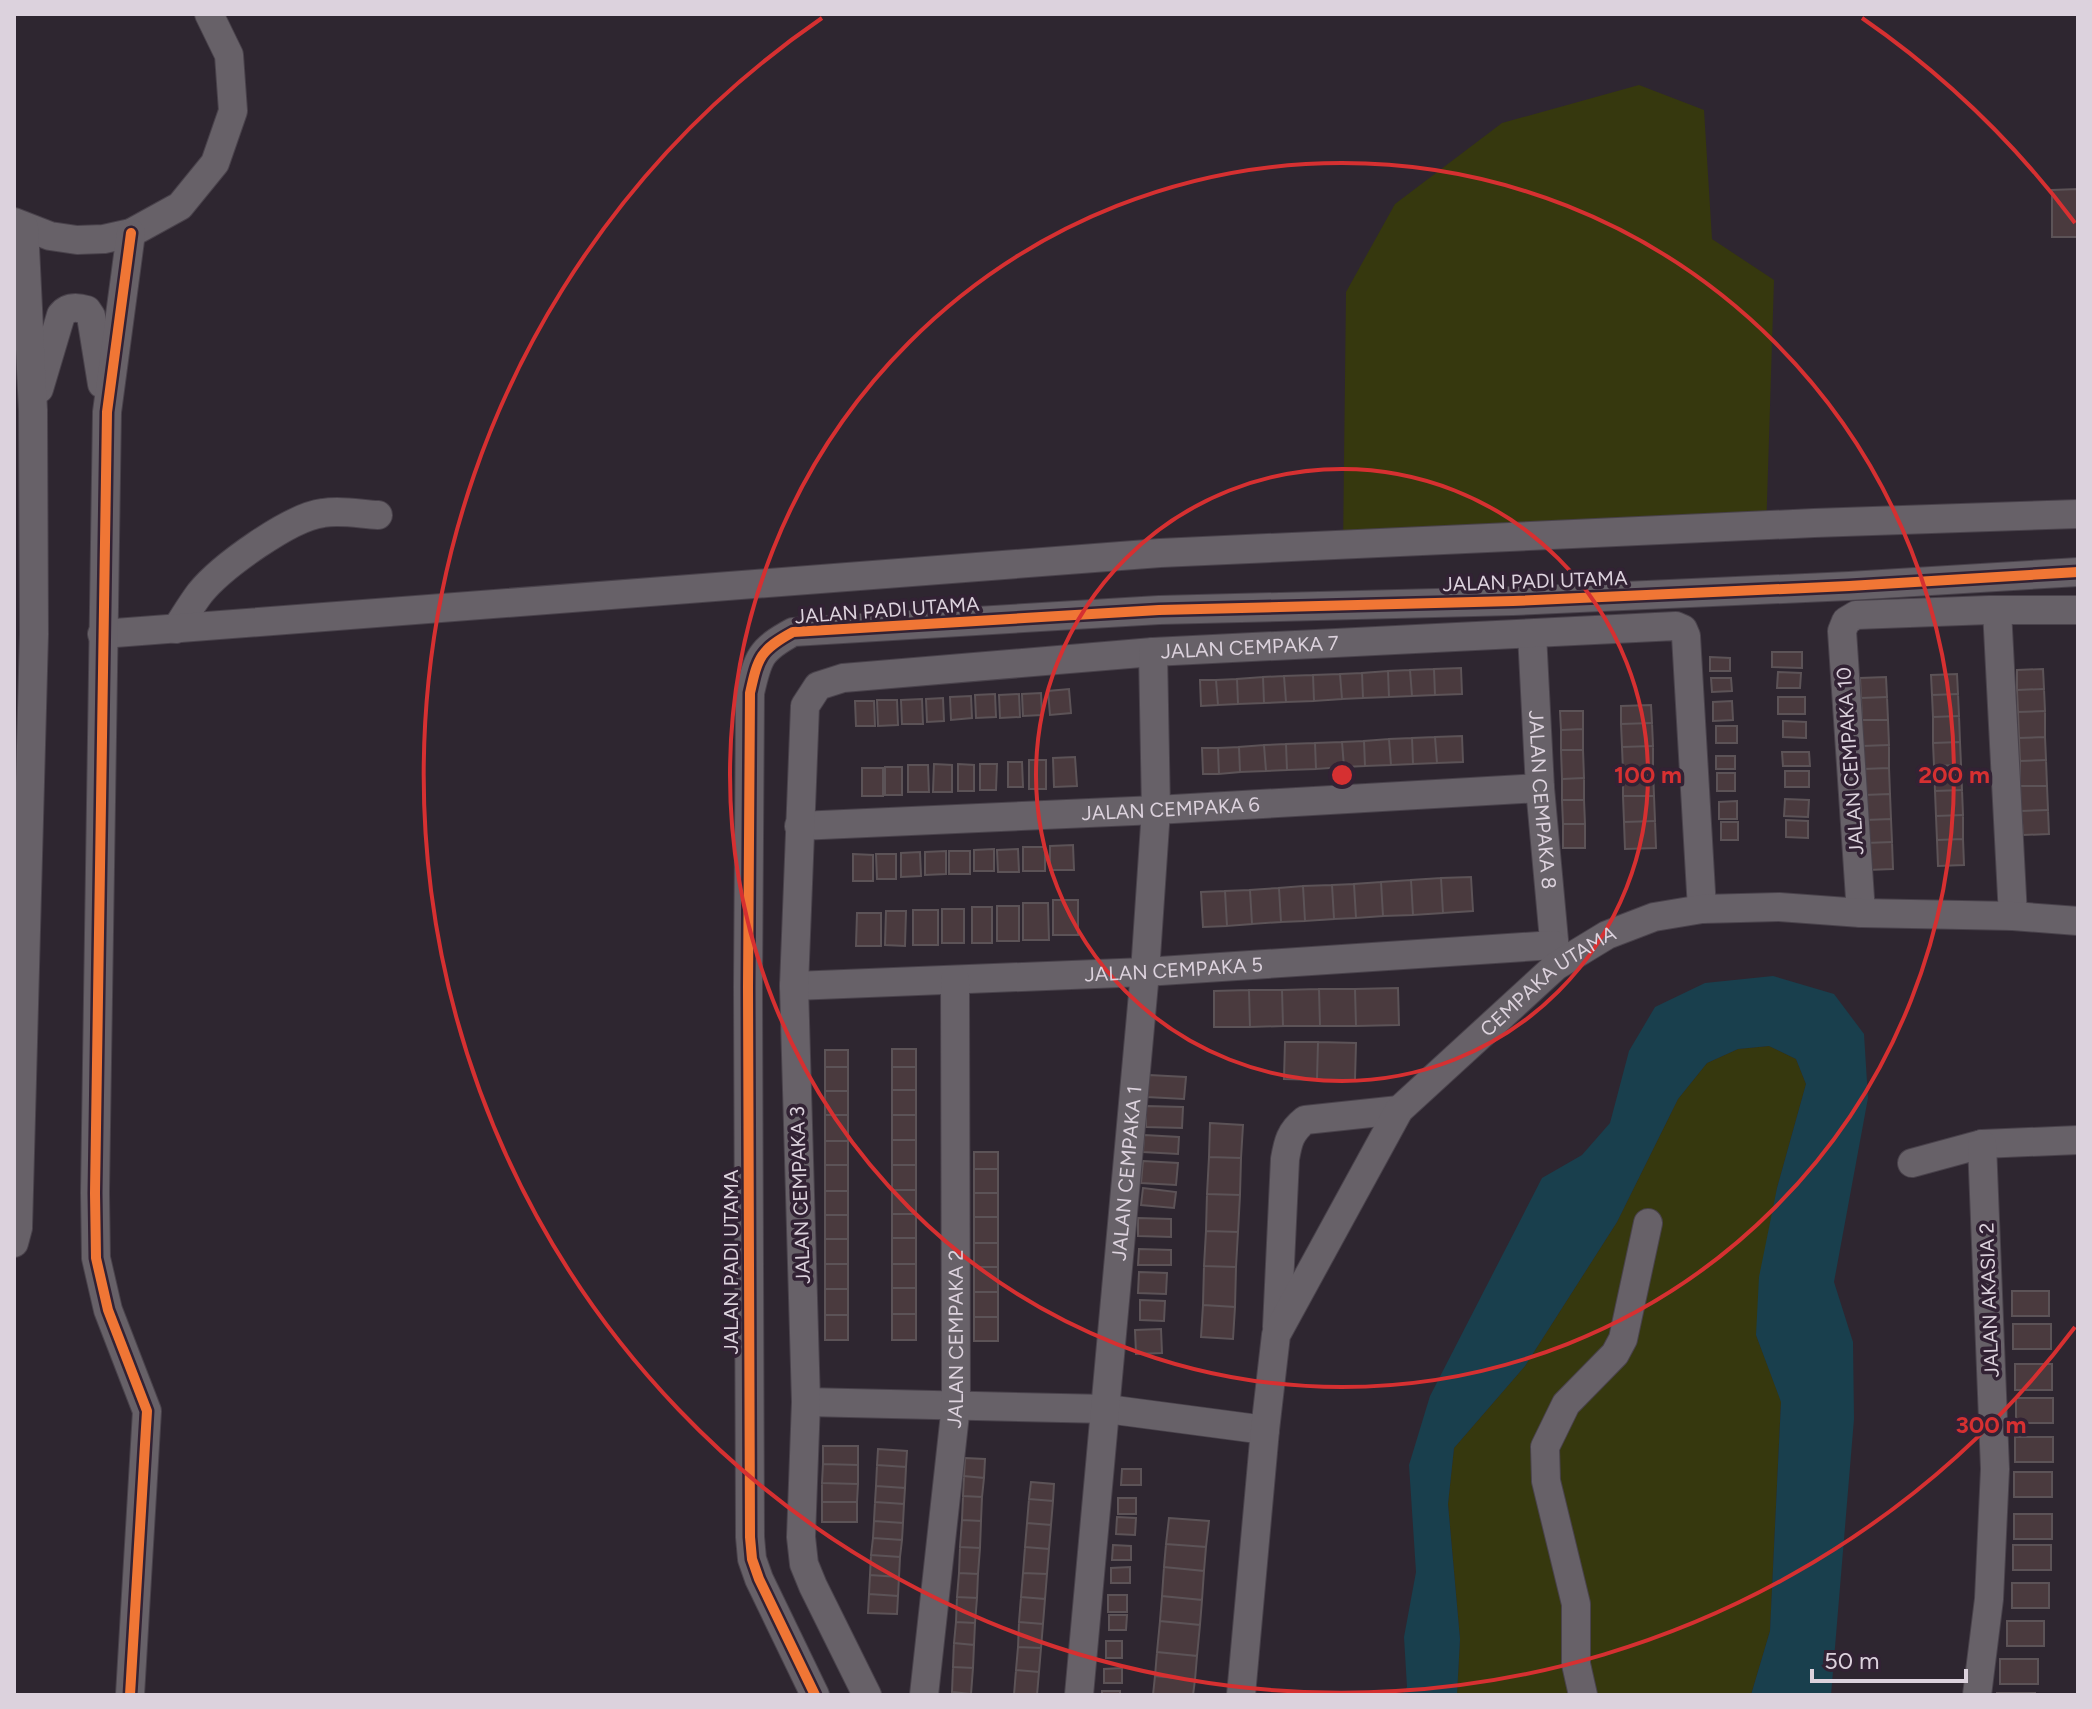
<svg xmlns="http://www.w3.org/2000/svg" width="2092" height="1709" font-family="Figtree,sans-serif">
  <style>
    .green { fill: #36380e }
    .water { fill: #193f4d }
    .building { fill: #4a3a3e; stroke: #5c5357; stroke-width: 2 }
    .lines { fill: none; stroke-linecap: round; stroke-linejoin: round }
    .minor-casing { stroke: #49424b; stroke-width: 30 }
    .minor { stroke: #676168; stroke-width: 28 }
    .cycleway-casing { stroke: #322234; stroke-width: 15 }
    .cycleway { stroke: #f07635; stroke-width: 10 }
    .ring { fill: none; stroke: #d63031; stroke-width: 4 }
    .labels { text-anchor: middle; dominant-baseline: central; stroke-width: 7; stroke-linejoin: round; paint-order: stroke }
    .street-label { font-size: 20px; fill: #dcd2dd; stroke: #322234 }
    .centre { fill: #d63031; stroke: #322234; stroke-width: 4 }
    .ring-label { font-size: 24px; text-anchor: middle; font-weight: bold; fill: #d63031; stroke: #322234; stroke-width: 7; stroke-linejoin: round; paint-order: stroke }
  </style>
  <rect width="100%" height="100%" fill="#2e2630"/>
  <path class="green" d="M1639,85L1704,110L1712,239L1774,280L1766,533L1343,551L1346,292L1395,204L1502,123Z
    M1769,1046L1796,1059L1806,1084L1777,1188L1756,1335L1781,1401L1770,1631L1751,1695H1457L1460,1639L1448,1504L1454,1448L1525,1366L1617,1222L1678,1099L1707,1063L1738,1049Z"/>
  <path class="water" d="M1773,976L1834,994L1864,1034L1868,1098L1834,1282L1853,1342L1854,1419L1831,1695H1751L1770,1631L1781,1402L1756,1335L1759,1277L1777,1188L1806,1084L1796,1059L1769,1046L1738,1049L1707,1063L1678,1099L1617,1222L1525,1366L1454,1448L1448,1504L1460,1639L1457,1695H1402L1407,1687L1404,1637L1416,1572L1409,1465L1430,1396L1542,1178L1582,1155L1610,1123L1629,1051L1655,1007L1705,983Z"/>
  <path class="building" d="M2078,189V237H2052V190Z
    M1772,652H1802V668L1772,667Z
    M1710,657L1730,658V671H1710Z
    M1461,668L1462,694L1435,695L1434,669Z
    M1434,669L1435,695L1412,696L1410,670Z
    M2043,669L2044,689L2017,690V670Z
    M1410,670L1412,696L1389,697L1388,671Z
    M1388,671L1389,697L1363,698L1362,673Z
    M1778,672L1801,673L1800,688H1777Z
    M1362,673L1363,698L1342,699L1340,674Z
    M1340,674L1342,699L1314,701L1313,675Z
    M1957,674L1958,694L1932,695L1931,675Z
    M1313,675L1314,701L1286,702L1284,676Z
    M1284,676L1286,702L1264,703L1263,677Z
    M1263,677L1264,703L1238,704L1237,679Z
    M1886,677L1887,697L1861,698L1860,678Z
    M1711,678H1731L1732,691L1712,692Z
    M1237,679L1238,704L1218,705L1216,680Z
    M1200,680H1216L1218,705L1201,706Z
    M1069,689L1071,713L1050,715L1048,691Z
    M2044,689L2045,711L2018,712L2017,690Z
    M1041,693L1042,715L1023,716L1022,694Z
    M995,694L996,717L976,718L975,695Z
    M1019,694L1020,717L1000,718L999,695Z
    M1958,694L1959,716L1933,717L1932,695Z
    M971,696L972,718L951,720L950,697Z
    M1778,697H1805V714H1778Z
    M1887,697L1888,720H1862L1861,698Z
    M943,698L944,721L927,722L926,699Z
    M922,699L923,724H902L901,700Z
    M877,700H897L898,725L878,726Z
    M855,701H874L875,726H856Z
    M1732,701L1733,720L1713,721V702Z
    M1651,705L1652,723L1621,724V706Z
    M1560,711H1583V729L1561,730Z
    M2045,711V737L2019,738L2018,712Z
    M1959,716L1960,742L1933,743V717Z
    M1862,720H1888L1889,745L1862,746Z
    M1783,721L1806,722V738L1783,737Z
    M1652,723L1653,746L1622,747L1621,724Z
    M1716,726H1737V743H1716Z
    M1583,729V750H1561V730Z
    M1462,736L1463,762L1437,763L1435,737Z
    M1435,737L1437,763L1413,764L1412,738Z
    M2045,737L2046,760L2020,761L2019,738Z
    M1412,738L1413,764L1391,765L1389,739Z
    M1389,739L1391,765L1365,766L1364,741Z
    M1364,741L1365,766L1344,767L1342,742Z
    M1342,742L1344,767L1316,769L1315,743Z
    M1960,742L1961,765L1934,766L1933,743Z
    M1315,743L1316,769L1287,770L1286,744Z
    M1286,744L1287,770L1266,771L1264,745Z
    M1264,745L1266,771L1240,772L1239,747Z
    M1889,745V768L1863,769L1862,746Z
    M1653,746V770L1623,771L1622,747Z
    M1239,747L1240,772L1219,774L1218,748Z
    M1202,748H1218L1219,774H1203Z
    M1561,750H1583L1584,778L1562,779Z
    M1782,752H1809L1810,766H1783Z
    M1716,756H1735V769H1716Z
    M1075,757L1077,786L1054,787L1053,758Z
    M1029,760H1046V789H1029Z
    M2046,760L2047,786H2020V761Z
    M1008,762H1022L1023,787H1008Z
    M934,764L952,765V792H933Z
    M958,764L974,765V791H958Z
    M980,764H997L996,790H980Z
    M908,765H928L929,792H908Z
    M1961,765L1962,790L1935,791L1934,766Z
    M885,767H902V795H885Z
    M862,768H883V796H862Z
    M1889,768L1890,794L1864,795L1863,769Z
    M1653,770L1654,796H1623V771Z
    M1785,771H1809V787H1785Z
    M1717,773H1735V791H1717Z
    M1584,778V800H1562V779Z
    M2020,786H2047L2048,810L2021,811Z
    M1962,790L1963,815L1936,816L1935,791Z
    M1890,794L1891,819L1865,820L1864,795Z
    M1623,796H1654L1655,821L1624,822Z
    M1785,799L1809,800L1808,817L1784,816Z
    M1562,800H1584L1585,824H1563Z
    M1737,801V819H1719V802Z
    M2048,810L2049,834L2023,835L2021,811Z
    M1963,815V839L1937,840L1936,816Z
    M1891,819L1892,842L1866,843L1865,820Z
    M1786,820L1808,821V838L1786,837Z
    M1655,821L1656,848L1625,849L1624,822Z
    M1721,822H1738V840H1721Z
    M1563,824H1585V848H1563Z
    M1963,839L1964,865L1938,866L1937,840Z
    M1892,842L1893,869L1867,870L1866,843Z
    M1073,845L1074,870H1050V846Z
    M1023,847H1045V871H1023Z
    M994,849V871H974V850Z
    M1018,849L1019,872H998L997,850Z
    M946,851V874L925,875V852Z
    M949,851H970V874H949Z
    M920,852L921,876L901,877V853Z
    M853,854L873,855V881H853Z
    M876,854H896V879H877Z
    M1471,877L1473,911L1443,913L1441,878Z
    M1441,878L1443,913L1413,915L1411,880Z
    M1411,880L1413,915L1383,916L1381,882Z
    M1381,882L1383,916L1356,918L1354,884Z
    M1354,884L1356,918L1334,919L1332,885Z
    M1332,885L1334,919L1305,921L1303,886Z
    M1303,886L1305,921L1281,922L1279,888Z
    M1279,888L1281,922L1252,924L1250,890Z
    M1250,890L1252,924L1227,926L1225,891Z
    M1225,891L1227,926L1203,927L1201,892Z
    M1053,900H1078V935H1053Z
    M1023,903H1048L1049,940H1023Z
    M997,906H1019V941H997Z
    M972,907H992V943H972Z
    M942,909H964V943H942Z
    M913,910H938V945H913Z
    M886,911H906L905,946L885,945Z
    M857,913H881V946H856Z
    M1398,988L1399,1025L1356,1026L1355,989Z
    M1319,989H1355L1356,1026H1320Z
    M1319,989L1320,1026H1283L1282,990Z
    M1249,990H1282L1283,1026L1250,1027Z
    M1249,990L1250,1027H1214V991Z
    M1285,1042H1318L1317,1080L1284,1079Z
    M1318,1042L1356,1043L1355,1080H1317Z
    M892,1049H916V1067H892Z
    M825,1050H848V1067H825Z
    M825,1067H848V1091H825Z
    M892,1067H916V1090H892Z
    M1149,1075L1186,1077L1184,1099L1147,1097Z
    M892,1090H916V1115H892Z
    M825,1091H848V1115H825Z
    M1146,1106L1183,1107L1182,1128L1146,1127Z
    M825,1115H848V1141H825Z
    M892,1115H916V1140H892Z
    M1210,1123L1243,1125L1241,1158L1209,1157Z
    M1144,1135L1179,1137L1178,1154L1143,1152Z
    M892,1140H916V1165H892Z
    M825,1141H848V1165H825Z
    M974,1152H998V1169H974Z
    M1209,1157L1241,1158L1240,1195L1207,1194Z
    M1143,1161L1178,1163L1176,1185L1141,1183Z
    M825,1165H848V1191H825Z
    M892,1165H916V1190H892Z
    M974,1169H998V1193H974Z
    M1143,1188L1176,1192L1174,1208L1141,1205Z
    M892,1190H916V1214H892Z
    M825,1191H848V1215H825Z
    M974,1193H998V1217H974Z
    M1207,1194L1240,1195L1238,1232L1206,1231Z
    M892,1214H916V1238H892Z
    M825,1215H848V1239H825Z
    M974,1217H998V1243H974Z
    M1138,1218L1171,1219V1237L1138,1236Z
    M1206,1231L1238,1232L1236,1267L1204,1266Z
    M892,1238H916V1264H892Z
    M825,1239H848V1264H825Z
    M974,1243H998V1267H974Z
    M1139,1249L1171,1250V1265H1138Z
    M825,1264H848V1289H825Z
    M892,1264H916V1288H892Z
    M1204,1266L1236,1267L1235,1307L1203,1305Z
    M974,1267H998V1292H974Z
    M1139,1272L1167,1273L1166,1294L1138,1293Z
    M892,1288H916V1314H892Z
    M825,1289H848V1315H825Z
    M2012,1291H2049V1316H2012Z
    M974,1292H998V1317H974Z
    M1140,1300L1165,1301L1164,1321L1140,1320Z
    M1203,1305L1235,1307L1233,1339L1201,1337Z
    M892,1314H916V1340H892Z
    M825,1315H848V1340H825Z
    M974,1317H998V1341H974Z
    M2013,1324H2051V1349H2013Z
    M1161,1329L1162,1353L1136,1354L1135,1330Z
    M2015,1364H2052V1390H2015Z
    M2016,1398H2053V1423H2016Z
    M2015,1437H2053V1462H2015Z
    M823,1446H858V1465L823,1464Z
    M878,1449L907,1451L906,1467L877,1465Z
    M965,1458L985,1459L984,1478L964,1476Z
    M823,1464L858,1465V1484L822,1483Z
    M877,1465L906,1467L905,1488L876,1486Z
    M1122,1469H1141V1485H1121Z
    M2014,1472H2052V1497H2014Z
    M964,1476L984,1478L982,1497L963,1496Z
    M1031,1482L1054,1484L1053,1501L1029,1499Z
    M822,1483L858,1484L857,1502H822Z
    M876,1486L905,1488L904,1504L875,1502Z
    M963,1496L982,1497L981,1521L962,1520Z
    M1118,1498H1136V1514H1118Z
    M1029,1499L1053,1501L1051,1525L1027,1523Z
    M822,1502H857V1522H822Z
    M875,1502L904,1504L903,1523L874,1521Z
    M2014,1514H2052V1539H2014Z
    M1117,1517L1136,1518L1135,1535L1116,1534Z
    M1169,1518L1209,1521L1206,1547L1166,1544Z
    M962,1520L981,1521L980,1548L960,1547Z
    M874,1521L903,1523L902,1540L873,1538Z
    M1027,1523L1051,1525L1049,1549L1025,1547Z
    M873,1538L902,1540L900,1557L871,1555Z
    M1166,1544L1206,1547L1204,1571L1164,1567Z
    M1113,1545L1131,1546V1560H1112Z
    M2013,1545H2051V1570H2013Z
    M960,1547L980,1548L978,1574L959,1573Z
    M1025,1547L1049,1549L1047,1574L1023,1573Z
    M871,1555L900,1557L899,1577L870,1575Z
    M1130,1567V1583H1111V1568Z
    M1164,1567L1204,1571L1202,1600L1162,1596Z
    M959,1573L978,1574L977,1598L957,1597Z
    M1023,1573L1047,1574L1045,1599L1021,1597Z
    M870,1575L899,1577L898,1596L869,1594Z
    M2012,1583H2049V1608H2012Z
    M869,1594L898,1596L897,1614L868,1613Z
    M1108,1595H1127V1612H1108Z
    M1162,1596L1202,1600L1200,1625L1160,1621Z
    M957,1597L977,1598L975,1623L956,1622Z
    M1021,1597L1045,1599L1043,1624L1019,1622Z
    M1109,1615H1127L1126,1630H1109Z
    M1160,1621L1200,1625L1197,1656L1157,1652Z
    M2007,1621H2044V1646H2007Z
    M956,1622L975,1623L974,1645L954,1643Z
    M1019,1622L1043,1624L1041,1648L1018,1647Z
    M1106,1641H1122V1658H1106Z
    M954,1643L974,1645L973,1668L953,1667Z
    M1018,1647L1041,1648L1039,1672L1016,1670Z
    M1157,1652L1197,1656L1195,1680L1155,1676Z
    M2000,1659H2038V1684H2000Z
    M953,1667L973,1668L971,1694L952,1692Z
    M1122,1668V1683H1104V1669Z
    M1016,1670L1039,1672L1037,1695H1014Z
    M1155,1676L1195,1680L1193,1695H1153Z
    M1102,1691H1120V1695H1102Z
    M1997,1693H2035V1695H1997Z"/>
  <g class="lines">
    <defs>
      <g id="minor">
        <path d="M14,222L50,236L77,240L104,239L131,233L180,206L215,163L233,111L229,55L209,14"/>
        <path d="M39,389L61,315C68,306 77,307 87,310L91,316L102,384"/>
        <path d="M1997,610L2013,916"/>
        <path d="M176,629C184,617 191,605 200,593C221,567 290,517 323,513C341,510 360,514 378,515"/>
        <path d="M102,634L1160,553L1814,523L2078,514"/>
        <path id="s1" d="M1532,634L1540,788L1556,962"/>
        <path id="s2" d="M799,826L1156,810L1540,788"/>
        <path d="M1861,913L1842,631L1846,621L1856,615L1989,610H2078"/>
        <path id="s3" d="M794,986L1145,972L1554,945"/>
        <path d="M1912,1163L1982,1144L2078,1140"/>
        <path d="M14,1243L18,1228L34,634L33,410L24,227"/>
        <path d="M1277,1327L1285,1159C1288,1142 1290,1132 1305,1120L1399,1110"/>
        <path d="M806,1402L1107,1409L1265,1430"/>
        <path d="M130,1695L147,1411L108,1310L96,1258L95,1193L107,412L131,233"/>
        <path d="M815,1695L759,1579L752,1559L750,1537L748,987L750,693C758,657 760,650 793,632L1159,610L1513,601L1849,586L2078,572"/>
        <path id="s4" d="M867,1695L813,1586L804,1564L801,1537L806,1402L794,986L805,706L818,686L843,678L1153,652L1676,626L1683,629L1686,636L1702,909"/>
        <path id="s5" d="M924,1695L956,1405L955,980"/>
        <path id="s6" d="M1079,1695L1145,972L1156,810L1153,652"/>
        <path id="s7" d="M1241,1695L1265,1430L1276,1335L1399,1110L1556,966L1607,935L1654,917L1702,909L1779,907L1861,913L2013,916L2078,921"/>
        <path d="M1583,1695L1576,1664V1604L1546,1481L1545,1447L1566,1404L1615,1354L1623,1339L1648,1223"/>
        <path d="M1977,1695L1989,1599L1995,1469L1982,1144"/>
      </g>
    </defs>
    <use href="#minor" class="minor-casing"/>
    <use href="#minor" class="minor"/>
    <defs>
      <path id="cycleway" d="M130,1695L147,1411L108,1310L96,1258L95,1193L107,412L131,233
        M815,1695L759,1579L752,1559L750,1537L748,987L750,693C758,657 760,650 793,632L1159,610L1513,601L1849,586L2078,572"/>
    </defs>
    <use href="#cycleway" class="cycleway-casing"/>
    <use href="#cycleway" class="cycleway"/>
  </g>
  <g class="ring">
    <circle cx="1342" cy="775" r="306"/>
    <circle cx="1342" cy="775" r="612"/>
    <path d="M2075 1327A918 918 0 1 1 822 18M1862 18A918 918 0 0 1 2075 223"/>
  </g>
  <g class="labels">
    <g class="street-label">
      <text transform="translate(1535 581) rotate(-2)">JALAN PADI UTAMA</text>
      <text transform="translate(887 610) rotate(-4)">JALAN PADI UTAMA</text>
      <text stroke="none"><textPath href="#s4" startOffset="1462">JALAN CEMPAKA 7</textPath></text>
      <text transform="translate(1850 761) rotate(-94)">JALAN CEMPAKA 10</text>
      <text stroke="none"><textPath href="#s1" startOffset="166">JALAN CEMPAKA 8</textPath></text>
      <text stroke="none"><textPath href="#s2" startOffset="372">JALAN CEMPAKA 6</textPath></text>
      <text stroke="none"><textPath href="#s3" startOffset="380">JALAN CEMPAKA 5</textPath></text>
      <text stroke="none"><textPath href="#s7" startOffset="816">CEMPAKA UTAMA</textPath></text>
      <text stroke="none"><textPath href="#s6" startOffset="524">JALAN CEMPAKA 1</textPath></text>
      <text transform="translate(800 1195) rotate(-92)">JALAN CEMPAKA 3</text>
      <text transform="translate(731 1262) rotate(-90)">JALAN PADI UTAMA</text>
      <text transform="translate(1989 1300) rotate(-92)">JALAN AKASIA 2</text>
      <text stroke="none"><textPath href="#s5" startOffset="358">JALAN CEMPAKA 2</textPath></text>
    </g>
  </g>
  <circle cx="1342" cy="775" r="12" class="centre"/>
  <g class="ring-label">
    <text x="1648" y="783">100 m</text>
    <text x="1954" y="783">200 m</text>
    <text x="1991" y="1433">300 m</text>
  </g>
  <rect width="2092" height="1709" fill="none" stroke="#dcd2dd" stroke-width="32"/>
  <path d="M1812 1669v12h154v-12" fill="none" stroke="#dcd2dd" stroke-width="4"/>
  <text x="1824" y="1669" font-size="24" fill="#dcd2dd" stroke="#322234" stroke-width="6" paint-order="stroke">50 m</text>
</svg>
